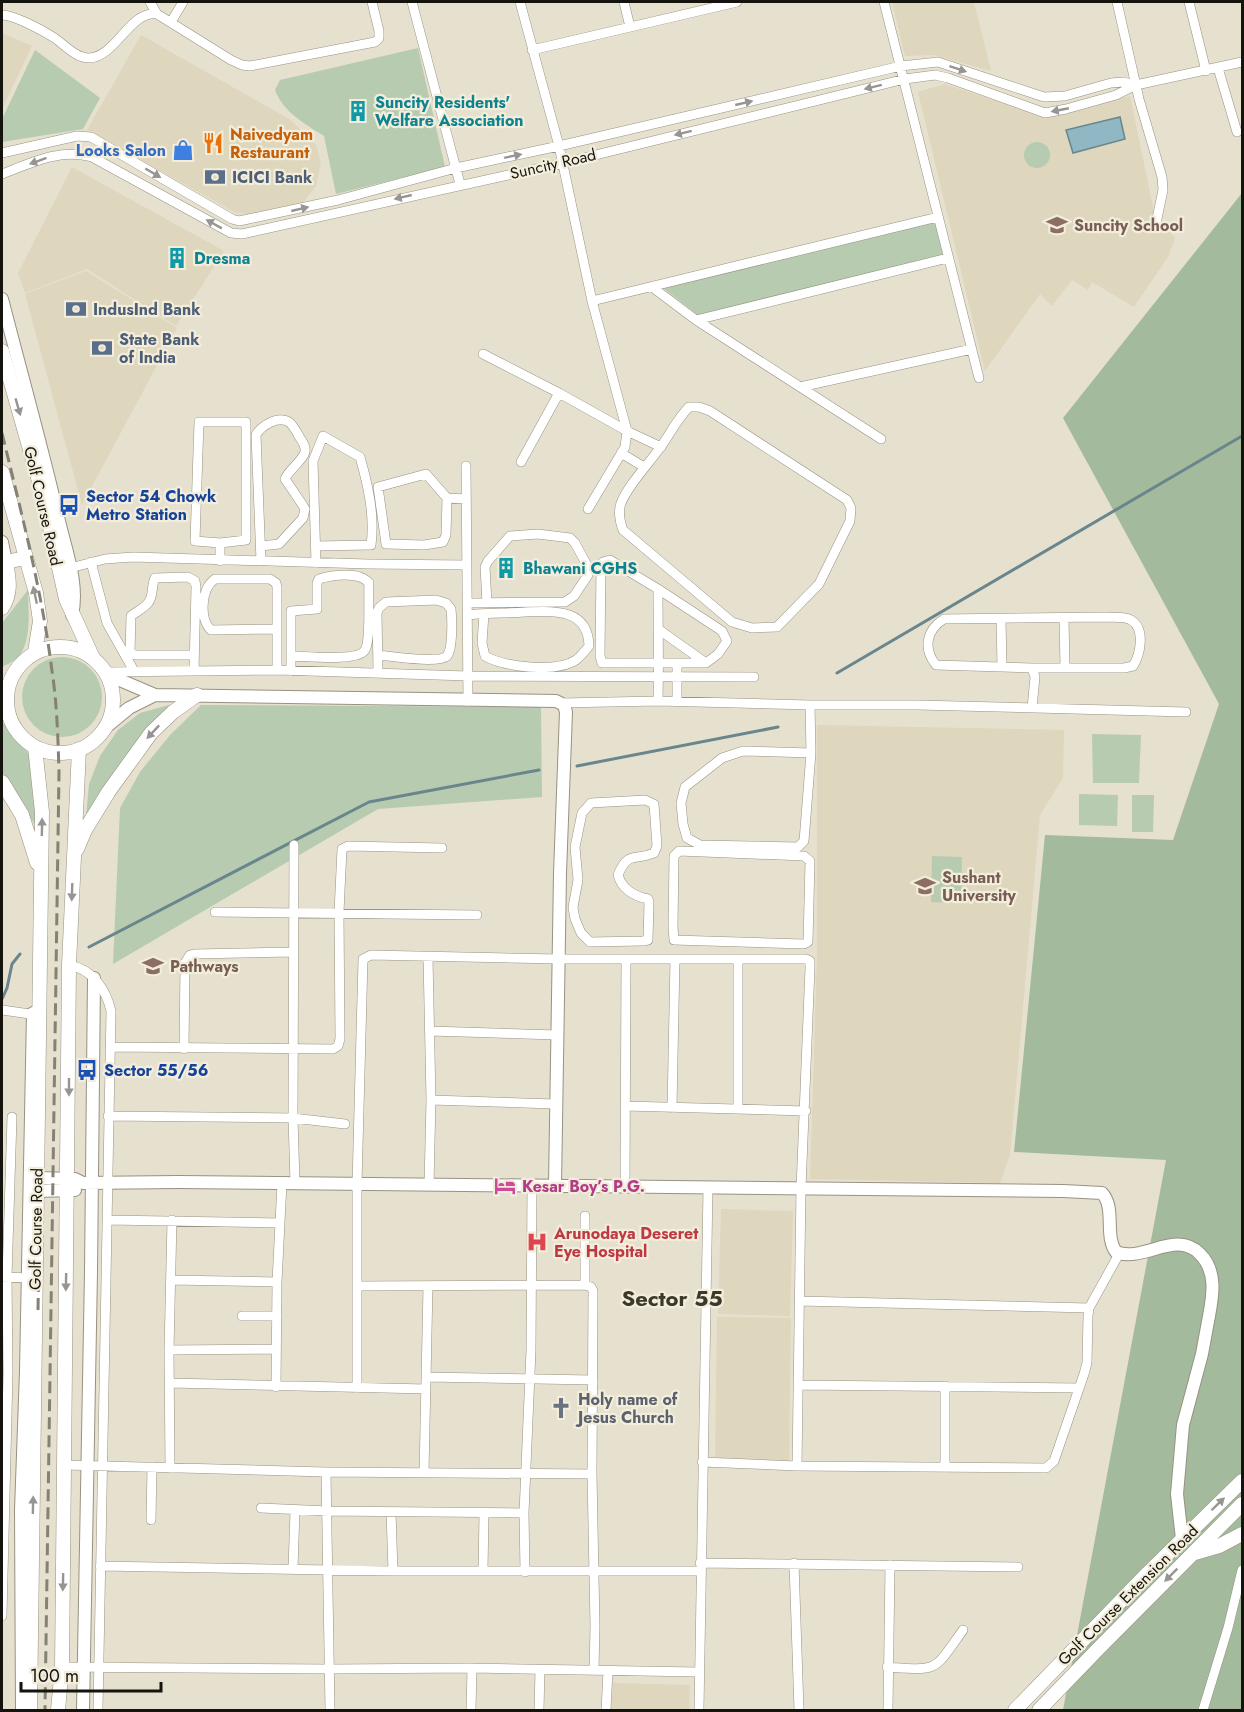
<svg xmlns="http://www.w3.org/2000/svg" width="1244" height="1712" font-family="Jost,sans-serif">
  <style>
    .built { fill: #ded6bd }
    .green { fill: #b6cbb0 }
    .forest { fill: #a3ba9d }
    .water { fill: #8fb8c4; stroke: #6a868d; stroke-width: 1.5 }
    .lines { fill: none; stroke-linecap: round; stroke-linejoin: round }
    .stream { stroke: #6a868d; stroke-width: 3 }
    .minor-casing { stroke: #979282; stroke-width: 10 }
    .tertiary-casing { stroke: #979282; stroke-width: 14 }
    .secondary-casing { stroke: #979282; stroke-width: 15 }
    .minor { stroke: #fff; stroke-width: 9 }
    .tertiary { stroke: #fff; stroke-width: 12 }
    .secondary { stroke: #fff; stroke-width: 14 }
    .rail { stroke: #858175; stroke-width: 3; stroke-dasharray: 12 6; stroke-linecap: butt }
    .oneway { fill: #969592 }
    .labels { text-anchor: middle; dominant-baseline: central; stroke-width: 4.5; stroke-linejoin: round; paint-order: stroke }
    .culture-label { font-size: 16px; font-weight: bold; fill: #0d838f; stroke: #f3eddc; text-anchor: start }
    .food-label { font-size: 16px; font-weight: bold; fill: #c56008; stroke: #f3eddc; text-anchor: start }
    .shop-label { font-size: 16px; font-weight: bold; fill: #366cbe; stroke: #f3eddc; text-anchor: end }
    .street-label { font-size: 16px; fill: #15130d; stroke: #f3eddc }
    .service-label { font-size: 16px; font-weight: bold; fill: #4e5e75; stroke: #f3eddc; text-anchor: start }
    .education-label { font-size: 16px; font-weight: bold; fill: #785e54; stroke: #f3eddc; text-anchor: start }
    .transit-label { font-size: 16px; font-weight: bold; fill: #164399; stroke: #f3eddc; text-anchor: start }
    .hotel-label { font-size: 16px; font-weight: bold; fill: #b23c85; stroke: #f3eddc; text-anchor: start }
    .health-label { font-size: 16px; font-weight: bold; fill: #be3a42; stroke: #f3eddc; text-anchor: start }
    .worship-label { font-size: 16px; font-weight: bold; fill: #5b616d; stroke: #f3eddc; text-anchor: start }
    .district-label { font-size: 22px; font-weight: bold; fill: #3d392a; stroke: #f3eddc }
  </style>
  <rect width="100%" height="100%" fill="#e6e0cf"/>
  <path class="built" d="M892,2H974L991,71L933,55L905,56Z
    M2,33L32,46L2,109Z
    M141,35L291,120L316,145L321,163L316,186L303,203L256,215L236,213L87,130Z
    M944,84L1046,117L1130,96L1154,212L1175,238L1168,257L1134,307L1092,282L1088,290L1072,280L1052,306L1040,294L985,371L918,92Z
    M72,167L224,251L176,326L87,269L25,293L18,273Z
    M86,271L177,328L82,505L25,294Z
    M817,725L1064,730L1063,778L1040,815L1010,1155L1000,1183L810,1179L817,956Z
    M721,1209L793,1211L790,1316L718,1314Z
    M717,1317L791,1318L789,1461L715,1460Z
    M613,1683L690,1685L689,1710H611Z"/>
  <path class="green" d="M418,48L445,167L336,194L324,136C304,123 284,113 275,90L280,80Z
    M35,50L100,98L83,129L2,142V119Z
    M1024 155a13 13 0 1 1 26 0a13 13 0 1 1-26 0Z
    M935,222L944,256L698,315L663,288Z
    M28,590C28,611 33,645 15,660C11,663 5,665 2,667V623Z
    M22 697a40 40 0 1 1 80 0a40 40 0 1 1-80 0Z
    M173,704C137,735 113,776 86,816L89,784L100,756L118,730L140,713Z
    M201,705L541,707L542,797L378,809L113,964L120,808L140,772L170,735Z
    M2,721L32,758L38,830L2,772Z
    M1092,734L1141,735L1139,783H1093Z
    M1079,794L1118,795L1117,826L1079,825Z
    M1132,795H1154L1153,832H1132Z
    M932,856L962,857L961,903L931,902Z"/>
  <path class="forest" d="M1242,193V1710H1063L1166,1160L1014,1152L1045,835L1173,840L1219,704L1063,418Z"/>
  <path class="water" d="M1120,117L1125,139L1073,153L1066,130Z"/>
  <g class="lines">
    <path class="stream" d="M837,673L1242,436
      M577,766L778,727
      M89,947L369,802L539,770
      M2,999L7,988L12,964L20,954"/>
    <defs>
      <path id="minor" d="M150,2L157,14
        M412,2L460,184
        M520,2L559,146L592,301L627,431L625,447L588,509
        M624,2L630,27
        M884,2L979,378
        M1117,2L1139,99L1162,177L1163,190L1155,228
        M1189,2L1206,71
        M2,15C14,15 42,30 53,37C63,43 75,58 89,58C116,57 130,10 157,14L231,60L242,65L250,66L375,42L379,38V31L372,2
        M171,22L183,2
        M532,50L737,2
        M1218,68L1237,132
        M1136,85L1242,62
        M2,153L77,136L91,137L232,219L239,221L338,200L456,168L559,146L901,66L938,62L1044,97L1065,96L1111,83L1123,82L1136,85L1116,95L1066,109L1045,113L948,78L935,75L905,79L563,163L242,234L231,233L92,157C60,148 31,163 2,174
        M652,287L696,320L881,439
        M592,301L938,217
        M696,320L948,258
        M483,354L559,393L627,431L661,447
        M800,387L972,349
        M689,407H699L710,411L847,500L851,508L850,521L819,584L777,627L752,628L732,622L623,530C620,522 618,512 621,503C630,482 649,464 662,445C671,432 678,418 689,407Z
        M621,453L644,467
        M521,462L559,393
        M466,466L468,701
        M447,498L446,535L443,542L424,545L386,544L378,487L426,474L447,498L466,499
        M261,546L279,544L303,518L305,509L302,504L285,479C289,469 302,462 305,452C306,447 303,442 300,438C297,433 294,426 289,422C278,415 261,426 256,435L261,561
        M315,546L371,545C375,516 368,485 360,457L323,436L313,461L316,563
        M220,561V543L195,541L199,422H246V540L220,543
        M91,562L107,623L134,671
        M70,568L105,559L133,557L368,564L467,565
        M658,589L722,631L727,641L718,654L706,663H602L600,656L601,564L603,562L610,560L658,589C658,626 659,663 658,701
        M467,603L565,602L574,596L588,575L589,569L575,543L570,538L538,534L510,536L488,561L485,567L487,603
        M468,615L477,614C493,613 509,613 525,612C554,611 588,608 589,646C585,651 580,657 576,660C556,673 504,667 485,656L482,643L484,614
        M1064,618L1065,668
        M1001,619L1002,667
        M277,629L211,630C199,619 201,588 215,579H270L276,583L277,587V670
        M658,629L706,663
        M378,655C390,656 439,664 447,656C453,649 452,618 451,609L446,603L436,600L386,602L379,608L377,613L378,672
        M291,656C305,656 358,662 365,650C371,641 368,596 369,583C359,571 332,575 319,579L317,583V609L291,611V671
        M194,671L196,587L195,581L188,577L155,578C151,585 154,597 148,603C144,608 136,612 131,616L130,653L135,655H194
        M106,672L277,670L468,676L754,677
        M677,701V663
        M561,703L658,701L810,705H918L1186,712
        M810,705L811,753L804,841L798,847L700,845L687,838L683,824L681,803L685,787L722,758L743,751L811,753
        M1032,708L1035,677L1032,668L936,665C923,649 926,630 944,619L1106,617C1114,618 1124,616 1131,620C1146,629 1140,655 1133,666L1124,668H1032
        M645,800L654,804L657,846L654,853C636,861 628,850 618,875C622,890 634,896 648,899L649,902L648,940L643,941L590,942L581,933L575,919L573,907L578,880L575,847L582,813L591,803Z
        M294,845L293,1118L295,1183
        M679,851L804,856L810,861L808,942L804,944L674,940L673,927L674,856Z
        M215,912L477,915
        M428,957L431,1100L429,1185
        M738,959V1109
        M69,965C92,969 106,989 111,1011L98,1710
        M2,1010L37,1015
        M430,1031L557,1035
        M111,1047L333,1049L338,1046L340,1039L339,912L342,849L348,846L442,848
        M184,1049L185,963L190,955L194,954L293,952
        M431,1100L555,1104
        M625,1106L806,1111
        M672,1108L675,959
        M108,1116L293,1118L345,1124
        M625,1187L626,959
        M585,1216V1285
        M108,1220L280,1223
        M2,1277L33,1278
        M171,1280L277,1282
        M357,1286L585,1285L591,1287L593,1291L592,1474L595,1626L594,1670
        M800,1301L1089,1308
        M242,1316H277
        M169,1350L276,1349
        M426,1377L593,1380
        M170,1383L426,1389
        M800,1385L1079,1388
        M945,1386V1468
        M276,1387L277,1282L282,1183
        M357,1388V1184L363,959L371,955L559,959H806L810,961V968L801,1188L797,1466
        M702,1462L797,1466L1046,1468L1054,1461L1084,1374L1087,1363L1088,1316L1089,1308L1119,1254
        M65,1465L326,1472L592,1474
        M170,1468L169,1350L172,1220
        M326,1472L330,1710
        M424,1473L428,1286
        M261,1508L328,1511L524,1513
        M391,1512L393,1571
        M151,1520L152,1467
        M700,1563L1018,1567
        M794,1563L799,1710
        M100,1566L393,1571H700
        M293,1569L295,1510
        M483,1571L484,1513
        M525,1572L524,1513L531,1350L532,1186
        M2,1616L8,1374L7,1277L12,1117
        M62,1667L330,1669L472,1668L698,1672
        M887,1667C939,1671 933,1672 963,1630
        M471,1710L472,1668
        M539,1710L540,1670
        M606,1710L608,1671
        M699,1710L708,1188
        M888,1710L890,1565
        M1203,1710L1228,1628L1242,1570"/>
      <path id="tertiary" d="M2,299C21,373 42,447 59,521C66,551 79,585 72,615
        M2,542L6,562
        M108,675L155,695
        M106,727L129,708L155,695L556,701L564,705L566,712L560,873L555,1186
        M36,1178L75,1179L83,1183L178,1182L1063,1191L1102,1193C1116,1208 1104,1236 1116,1252C1143,1263 1176,1229 1200,1254C1217,1271 1213,1295 1209,1316L1202,1354L1183,1425L1177,1494L1182,1539
        M36,1191L75,1190
        M22,1710L21,1510L26,1371L33,1013
        M83,1710L91,1272L94,978"/>
      <path id="secondary" d="M2,351L42,492L66,599L93,658
        M2,472L36,593L40,621L35,652
        M2,608C12,593 9,579 6,562L25,558
        M7 700a53 53 0 1 1 106 0a53 53 0 1 1-106 0Z
        M2,782L22,815L37,863
        M77,849L85,830L109,791L151,733L173,712L197,695
        M1195,1553L1219,1546L1242,1534
        M30,1710L42,812L35,747
        M58,1710L62,1667L69,965L79,749
        M1015,1710L1148,1573L1242,1481
        M1039,1710L1098,1649L1242,1504"/>
    </defs>
    <use href="#minor" class="minor-casing"/>
    <use href="#tertiary" class="tertiary-casing"/>
    <use href="#secondary" class="secondary-casing"/>
    <use href="#minor" class="minor"/>
    <use href="#tertiary" class="tertiary"/>
    <use href="#secondary" class="secondary"/>
    <path class="rail" d="M2,433C21,512 42,591 52,671C57,704 58,738 59,772L45,1710
      M38,1310L40,1191"/>
  </g>
  <defs><path id="oneway-solid" d="M-6-.8H1V-3.2L6.5 0L1 3.2V.8H-6Z" transform="scale(1.5)"/></defs>
  <g class="oneway">
    <use href="#oneway-solid" transform="translate(958 69) rotate(18)"/>
    <use href="#oneway-solid" transform="translate(873 87) rotate(166)"/>
    <use href="#oneway-solid" transform="translate(744 103) rotate(-13)"/>
    <use href="#oneway-solid" transform="translate(1060 110) rotate(169)"/>
    <use href="#oneway-solid" transform="translate(683 133) rotate(166)"/>
    <use href="#oneway-solid" transform="translate(513 156) rotate(-12)"/>
    <use href="#oneway-solid" transform="translate(38 161) rotate(160)"/>
    <use href="#oneway-solid" transform="translate(153 173) rotate(30)"/>
    <use href="#oneway-solid" transform="translate(403 197) rotate(167)"/>
    <use href="#oneway-solid" transform="translate(300 209) rotate(-13)"/>
    <use href="#oneway-solid" transform="translate(214 224) rotate(-151)"/>
    <use href="#oneway-solid" transform="translate(18 407) rotate(74)"/>
    <use href="#oneway-solid" transform="translate(35 595) rotate(-102)"/>
    <use href="#oneway-solid" transform="translate(153 732) rotate(133)"/>
    <use href="#oneway-solid" transform="translate(42 827) rotate(-89)"/>
    <use href="#oneway-solid" transform="translate(72 892) rotate(92)"/>
    <use href="#oneway-solid" transform="translate(69 1087) rotate(90)"/>
    <use href="#oneway-solid" transform="translate(66 1282) rotate(91)"/>
    <use href="#oneway-solid" transform="translate(1218 1504) rotate(-44)"/>
    <use href="#oneway-solid" transform="translate(33 1505) rotate(-89)"/>
    <use href="#oneway-solid" transform="translate(1171 1575) rotate(135)"/>
    <use href="#oneway-solid" transform="translate(63 1582) rotate(91)"/>
  </g>
  <defs>
    <symbol id="building-bare" viewBox="-9 -9 18 18"><path d="M-4-6H4V6H1V3H-1V6H-4ZM-2.5-4.3h1.7v1.8h-1.7ZM.8-4.3h1.7v1.8H.8ZM-2.5-1h1.7V.8h-1.7ZM.8-1h1.7V.8H.8Z" fill="#0f9aa8" stroke="#f3eddc" stroke-width="2.5" paint-order="stroke"/></symbol>
    <symbol id="restaurant-bare" viewBox="-9 -9 18 18"><path d="M-5-6h1v4h1v-4h1v4h1v-4h1v5L-1.5 .5V6h-2V.5L-5-1ZM5-6V6H3V1.5H1.5Q1.5-4 5-6Z" fill="#e8710a" stroke="#f3eddc" stroke-width="2.5" paint-order="stroke"/></symbol>
    <symbol id="shop-bare" viewBox="-9 -9 18 18"><path d="M-5-2.5h2.3a2.7 3.5 0 0 1 5.4 0H5L5.5 6h-11ZM-1.5-2.5h3a1.5 2.3 0 0 0-3 0Z" fill="#3f7fe0" stroke="#f3eddc" stroke-width="2.5" paint-order="stroke"/></symbol>
    <symbol id="bank-bare" viewBox="-9 -9 18 18"><path d="M-6-4H6V4H-6ZM0-2.3a2.3 2.3 0 1 0 0 4.6a2.3 2.3 0 1 0 0-4.6Z" fill="#5c6f8a" stroke="#f3eddc" stroke-width="2.5" paint-order="stroke"/></symbol>
    <symbol id="school-bare" viewBox="-9 -9 18 18"><path d="M0-5L7-2L0 1L-7-2ZM-4 1L0 2.5L4 1V4Q0 6-4 4Z" fill="#8d6e63" stroke="#f3eddc" stroke-width="2.5" paint-order="stroke"/></symbol>
    <symbol id="bus-bare" viewBox="-9 -9 18 18"><path d="M-5-6H5V4H4V6H2V4H-2V6H-4V4H-5ZM-3.5-4V0h7V-4ZM-3.5 1.2v1.5H-2V1.2ZM2 1.2v1.5H3.5V1.2Z" fill="#1a4fb4" stroke="#f3eddc" stroke-width="2.5" paint-order="stroke"/></symbol>
    <symbol id="university-bare" viewBox="-9 -9 18 18"><path d="M0-5L7-2L0 1L-7-2ZM-4 1L0 2.5L4 1V4Q0 6-4 4Z" fill="#8d6e63" stroke="#f3eddc" stroke-width="2.5" paint-order="stroke"/></symbol>
    <symbol id="hotel-bare" viewBox="-9 -9 18 18"><path d="M-6-4.5h1.5V1H6V5H4.5V3h-9V5H-6ZM-4 0a1.8 1.8 0 1 1 3.6 0ZM.5 0V-2.5h3Q6-2.5 6 0Z" fill="#d1479c" stroke="#f3eddc" stroke-width="2.5" paint-order="stroke"/></symbol>
    <symbol id="hospital-bare" viewBox="-9 -9 18 18"><path d="M-5-5h3v3.5h4V-5h3V5h-3V1.5h-4V5h-3Z" fill="#e0444e" stroke="#f3eddc" stroke-width="2.5" paint-order="stroke"/></symbol>
    <symbol id="church-bare" viewBox="-9 -9 18 18"><path d="M-1.2-6h2.4v3.5h3.3v2.4h-3.3V6h-2.4V-.1h-3.3v-2.4h3.3Z" fill="#6b7280" stroke="#f3eddc" stroke-width="2.5" paint-order="stroke"/></symbol>
  </defs>
  <g fill-rule="evenodd">
    <use href="#building-bare" x="343" y="96" width="30" height="30"/>
    <use href="#restaurant-bare" x="198" y="128" width="30" height="30"/>
    <use href="#shop-bare" x="168" y="135" width="30" height="30"/>
    <use href="#bank-bare" x="200" y="162" width="30" height="30"/>
    <use href="#school-bare" x="1042" y="210" width="30" height="30"/>
    <use href="#building-bare" x="162" y="243" width="30" height="30"/>
    <use href="#bank-bare" x="61" y="294" width="30" height="30"/>
    <use href="#bank-bare" x="87" y="333" width="30" height="30"/>
    <use href="#bus-bare" x="54" y="490" width="30" height="30"/>
    <use href="#building-bare" x="491" y="553" width="30" height="30"/>
    <use href="#university-bare" x="910" y="871" width="30" height="30"/>
    <use href="#school-bare" x="138" y="951" width="30" height="30"/>
    <use href="#bus-bare" x="72" y="1055" width="30" height="30"/>
    <use href="#hotel-bare" x="490" y="1171" width="30" height="30"/>
    <use href="#hospital-bare" x="522" y="1227" width="30" height="30"/>
    <use href="#church-bare" x="546" y="1393" width="30" height="30"/>
  </g>
  <g class="labels">
    <g class="culture-label">
      <text x="375" y="102">Suncity Residents'<tspan x="375" dy="18">Welfare Association</tspan></text>
      <text x="194" y="258">Dresma</text>
      <text x="523" y="568">Bhawani CGHS</text>
    </g>
    <g class="food-label">
      <text x="230" y="134">Naivedyam<tspan x="230" dy="18">Restaurant</tspan></text>
    </g>
    <g class="shop-label">
      <text x="166" y="150">Looks Salon</text>
    </g>
    <g class="street-label">
      <text transform="translate(553 164) rotate(-13)">Suncity Road</text>
      <text transform="translate(43 506) rotate(77)">Golf Course Road</text>
      <text transform="translate(36 1229) rotate(-89)">Golf Course Road</text>
      <text transform="translate(1128 1595) rotate(-45)">Golf Course Extension Road</text>
    </g>
    <g class="service-label">
      <text x="232" y="177">ICICI Bank</text>
      <text x="93" y="309">IndusInd Bank</text>
      <text x="119" y="339">State Bank<tspan x="119" dy="18">of India</tspan></text>
    </g>
    <g class="education-label">
      <text x="1074" y="225">Suncity School</text>
      <text x="942" y="877">Sushant<tspan x="942" dy="18">University</tspan></text>
      <text x="170" y="966">Pathways</text>
    </g>
    <g class="transit-label">
      <text x="86" y="496">Sector 54 Chowk<tspan x="86" dy="18">Metro Station</tspan></text>
      <text x="104" y="1070">Sector 55/56</text>
    </g>
    <g class="hotel-label">
      <text x="522" y="1186">Kesar Boy’s P.G.</text>
    </g>
    <g class="health-label">
      <text x="554" y="1233">Arunodaya Deseret<tspan x="554" dy="18">Eye Hospital</tspan></text>
    </g>
    <g class="worship-label">
      <text x="578" y="1399">Holy name of<tspan x="578" dy="18">Jesus Church</tspan></text>
    </g>
    <g class="district-label">
      <text x="672" y="1298">Sector 55</text>
    </g>
  </g>
  <rect width="1244" height="1712" fill="none" stroke="#15130d" stroke-width="6"/>
  <path d="M21 1682v9h140v-9" fill="none" stroke="#15130d" stroke-width="3"/>
  <text x="30" y="1682" font-size="18" fill="#15130d" stroke="#f3eddc" stroke-width="4.5" paint-order="stroke">100 m</text>
</svg>
